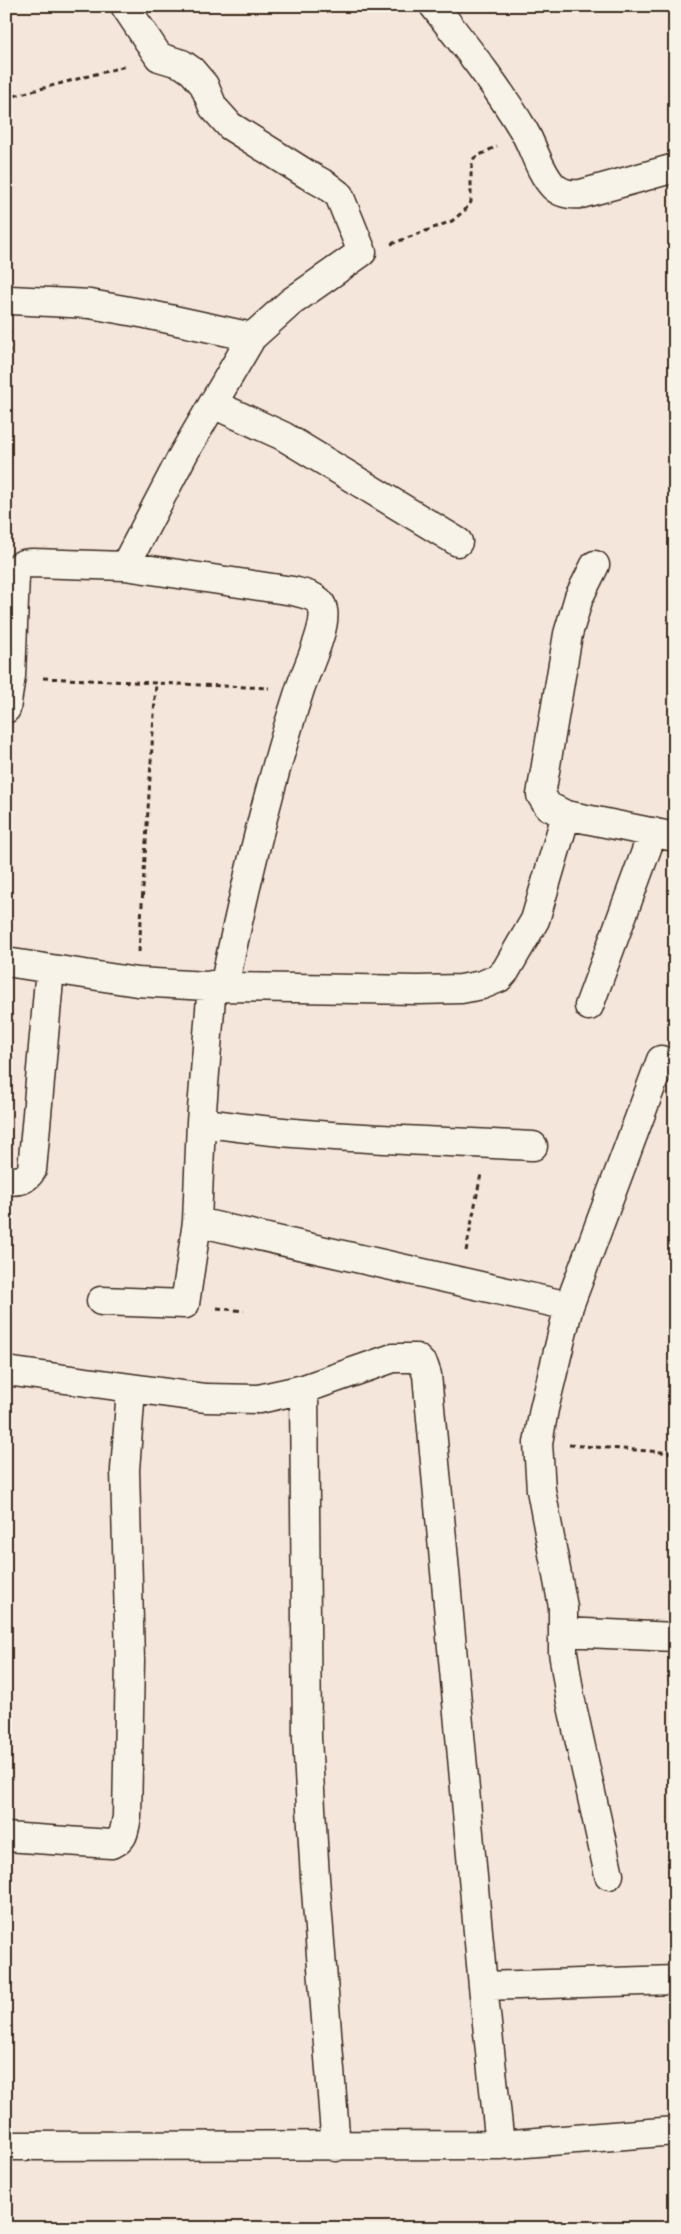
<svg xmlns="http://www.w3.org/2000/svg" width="681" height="2234" font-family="Itim,sans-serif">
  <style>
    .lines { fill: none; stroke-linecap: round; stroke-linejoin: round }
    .street-casing { stroke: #3b2a1e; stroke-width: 31 }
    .path { stroke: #3b2a1e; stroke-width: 3; stroke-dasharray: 5 4; stroke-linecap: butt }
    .street { stroke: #f7f3e8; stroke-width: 28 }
  </style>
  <rect width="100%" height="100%" fill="#f5e6db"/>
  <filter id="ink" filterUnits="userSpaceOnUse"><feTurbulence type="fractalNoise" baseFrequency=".02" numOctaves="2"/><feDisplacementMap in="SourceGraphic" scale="10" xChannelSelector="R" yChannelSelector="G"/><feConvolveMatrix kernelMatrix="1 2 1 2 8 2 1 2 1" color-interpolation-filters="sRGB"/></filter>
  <g filter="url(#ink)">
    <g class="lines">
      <defs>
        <path id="street" d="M434,6C466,47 498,87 524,131C534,148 539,171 553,186C561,194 570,195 581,194L675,168
          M10,300L90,304L146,314L252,337
          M213,404L283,436L458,542
          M595,565L579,597L568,634L541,795L548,806L566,815L675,837
          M125,566L293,591C304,594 321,596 323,610C327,628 306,670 300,689C268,787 245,886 224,987
          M6,709L11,676L15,575C18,564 23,563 33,563L125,566L184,453L252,337L291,302L362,252L339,195L326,185L308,175L230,126L213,107L204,85L192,71L182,64L159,57L125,6
          M6,962L137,982L224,987L418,990L461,989L482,985L499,978L506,970L535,920L566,815
          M589,1006L653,832
          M201,1122C311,1139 422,1140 533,1146
          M6,1181C19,1181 25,1181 32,1170L50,969
          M197,1222L569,1306L544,1409L538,1443L541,1490L563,1607V1632
          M101,1301L185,1304L197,1222L201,1122L212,985
          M569,1306L661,1060
          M6,1371L205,1398L259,1399L304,1389L393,1358H416L424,1366L427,1375L483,1986L500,2145L6,2146
          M304,1389L307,1738L315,1878L336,2147
          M6,1837L111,1844C125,1840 124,1830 127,1817L130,1660L125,1470L131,1389
          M609,1875L570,1697L563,1652V1632L675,1637
          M483,1986L675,1980
          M500,2145L675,2131"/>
      </defs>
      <use href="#street" class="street-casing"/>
      <path class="path" d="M6,98L126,66
        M391,244L452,221L465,210L471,202V170L474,158L497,146
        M6,371L9,360L10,330
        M43,678L269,688
        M139,952L156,683
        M466,1251L481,1174
        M217,1308L244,1311
        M569,1445L675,1453"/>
      <use href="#street" class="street"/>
    </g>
  </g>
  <rect width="681" height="2234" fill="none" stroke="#f7f3e8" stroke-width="25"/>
  <rect x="12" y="12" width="656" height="2209" fill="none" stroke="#3b2a1e" stroke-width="2" filter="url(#ink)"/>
</svg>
